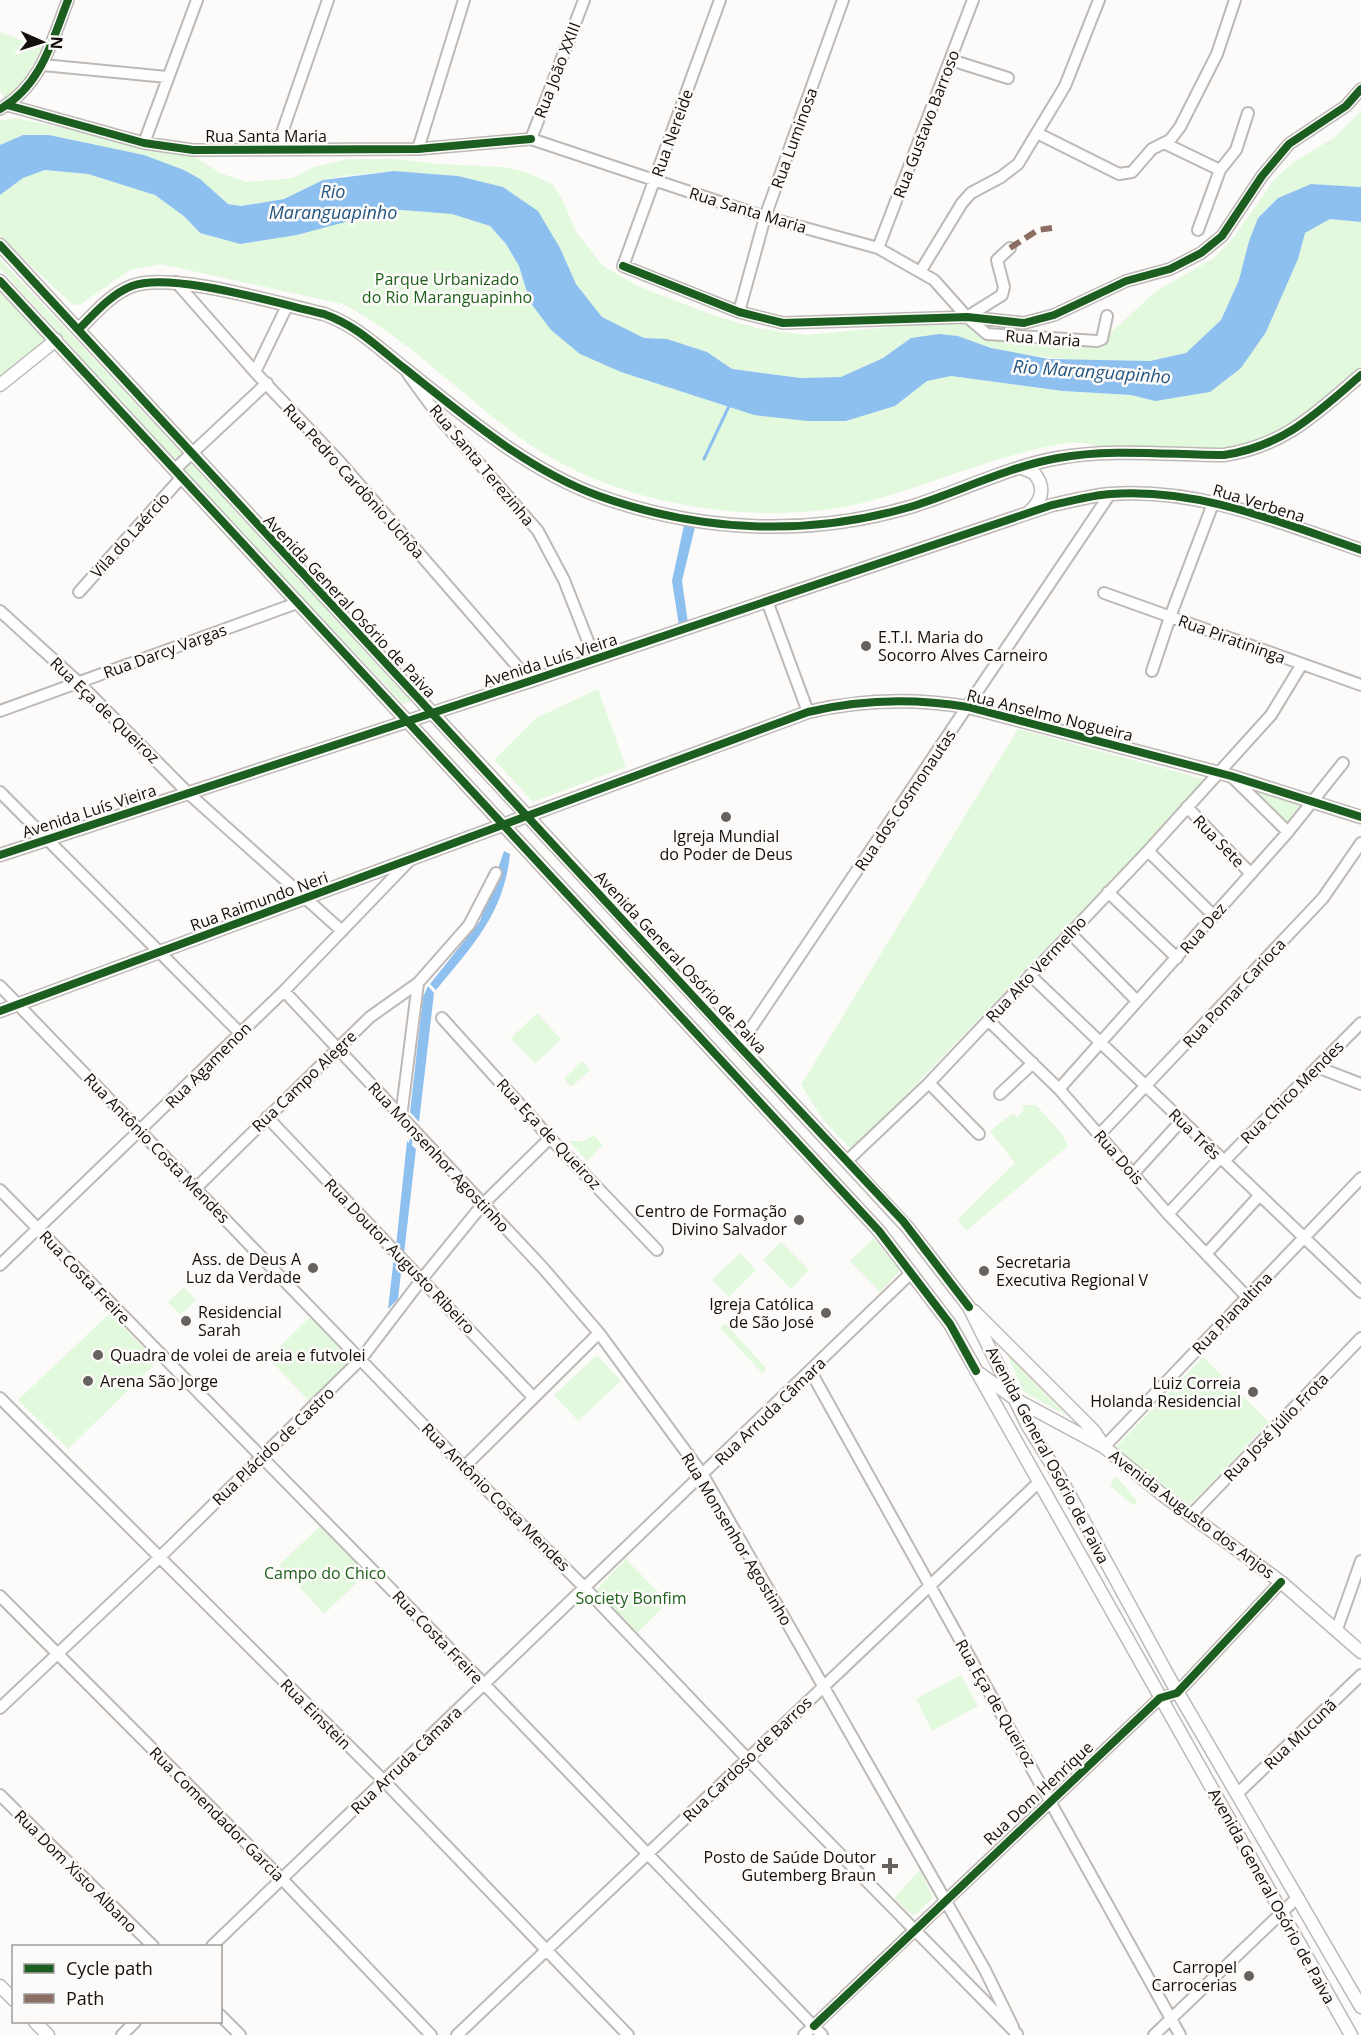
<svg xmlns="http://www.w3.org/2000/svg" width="1361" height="2035" font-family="'Open Sans',sans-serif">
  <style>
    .green { fill: #e2f9de }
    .water { fill: #8ec0ef }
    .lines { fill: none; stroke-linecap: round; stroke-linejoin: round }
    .stream { stroke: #8ec0ef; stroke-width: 3 }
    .minor-casing { stroke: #bcb9b7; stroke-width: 14 }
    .major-casing { stroke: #bcb9b7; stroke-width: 15 }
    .minor { stroke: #fffefe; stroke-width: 10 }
    .major { stroke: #fffefe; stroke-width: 12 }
    .quiet { stroke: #8d6e63; stroke-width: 6; stroke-dasharray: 12 6; stroke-linecap: butt }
    .cycleway-casing { stroke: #fdfbf9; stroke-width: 11 }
    .cycleway { stroke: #1b5e20; stroke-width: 8 }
    .poi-dot { fill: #65625f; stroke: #fdfbf9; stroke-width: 2 }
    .labels { text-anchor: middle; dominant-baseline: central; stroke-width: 5; stroke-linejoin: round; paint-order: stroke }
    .street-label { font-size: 16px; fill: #130f0c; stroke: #fdfbf9 }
    .park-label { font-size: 16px; fill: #1f611c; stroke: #fdfbf9 }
    .poi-label { font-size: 16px; fill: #130f0c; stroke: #fdfbf9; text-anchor: end }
    .water-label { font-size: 18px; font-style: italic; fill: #235682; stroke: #fdfbf9 }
  </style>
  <rect width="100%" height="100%" fill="#fcfbfa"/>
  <path class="green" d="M0,32L42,48L21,86L6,101L0,91Z
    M1361,111V187L1311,184L1278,198L1258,218L1249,241L1239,280L1221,320L1186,353L1150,361L1078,360L1022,355L991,348L958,336L911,338L883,358L841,377L801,378L732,369L706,352L667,339L644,338L602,317L576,284L560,248L458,176L394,171L351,175L323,180L284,199L241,206L228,204L200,179L184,171L144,155L49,135H23L0,145V121L16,118L117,140L145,149L195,157L220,173L247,182L293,178L314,167L348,159H395L440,164L504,167L526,172L552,184L562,199L577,233L603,266L638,286L710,314L756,328L805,335L946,322L962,323L986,336L1105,338L1156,291L1214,258L1234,237L1274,180L1292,163L1334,138Z
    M45,170L88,174L136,188L155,195L185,217L200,233L240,244L297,235L368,216L402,210L452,214L490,226L506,244L519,266L530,302L621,372L754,415L846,421L895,406L927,381L951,376L1063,391L1131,395L1155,401L1266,332L1298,259L1305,233L1330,219L1361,222V369C1320,404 1280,443 1224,450C1191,454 1156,451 1123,451C1104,451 1088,440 1068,443C1001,453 936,483 870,501C769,529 628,507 540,451C471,407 415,342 343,304L161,264L130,270L81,304L73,305L0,237V195L23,178Z
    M0,259L184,455L176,463L0,268Z
    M0,291L48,343L0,379Z
    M189,461L411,701L403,704L181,469Z
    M598,689L626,767L533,802L494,760L536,718Z
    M1018,729L1207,780L860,1143L850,1148L824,1121L801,1085Z
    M1247,787L1305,804L1286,828Z
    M537,1013L561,1039L535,1064L511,1038Z
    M582,1061L590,1070L571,1087L564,1079Z
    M1022,1105H1036L1062,1134L1068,1146L966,1231L958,1219L1015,1163L990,1131L1013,1113L1017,1117L1024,1111Z
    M594,1135L603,1145L587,1161L569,1141H584Z
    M874,1238L900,1271L880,1292L850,1261Z
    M781,1242L809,1270L791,1289L763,1260Z
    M740,1253L756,1270L729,1297L712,1280Z
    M184,1287L196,1300L180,1315L168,1302Z
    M110,1313L157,1362L68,1449L18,1400Z
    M310,1317L351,1360L310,1402L268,1358Z
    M725,1323L766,1368L765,1372L762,1373L720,1328Z
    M597,1355L621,1381L578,1421L554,1395Z
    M1008,1357H1010L1067,1416L1024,1392Z
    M1203,1357L1269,1422L1190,1505L1114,1449Z
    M1116,1476L1137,1501L1136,1504L1133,1505L1110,1486Z
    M320,1526L366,1574L324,1614L279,1565Z
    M626,1559L668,1602L634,1636L592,1594Z
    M961,1675L978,1706L932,1731L916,1699Z
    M920,1870L933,1898L915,1915L908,1912L894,1898Z"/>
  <path class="water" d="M23,135H49L144,155L184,170L200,179L228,204L241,206L284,199L323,180L394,171L458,176L503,187L538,211L560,248L576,284L602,317L644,338L667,339L707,352L732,369L801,378L841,377L883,358L911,338L939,334L958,336L991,348L1049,359L1150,361L1186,353L1221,320L1239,280L1249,241L1258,218L1278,198L1311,184L1361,187V222L1330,219L1305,233L1298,259L1266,332L1241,368L1210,392L1155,401L1131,395L1063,391L951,376L927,381L895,406L846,421H807L754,415L621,372L580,354L551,330L530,302L519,266L506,244L490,226L452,214L401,210L368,216L297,235L240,244L200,233L185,217L155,195L88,174L45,170L23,178L0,195V145Z
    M684,525L695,527L682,581L688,623L679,626L672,581Z
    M504,851L510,854C504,914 472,946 436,990L430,984L480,921Z
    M428,986L434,993L419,1122L410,1112L423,997Z
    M407,1141L416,1149L404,1254L396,1246Z
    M394,1257L402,1264L398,1299L388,1309Z"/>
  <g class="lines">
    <path class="stream" d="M704,459L730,404
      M410,1148L412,1133"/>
    <defs>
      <path id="minor" d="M720,0L623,266L739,312L783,323L967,317L1024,323L1054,315L1126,281L1170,269L1201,253L1222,236L1262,176L1289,144L1346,106L1361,89
        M951,60L1008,78
        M43,65L167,77
        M7,105L144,143L193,150L418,149L531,139L765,217L878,248L934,280L967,317L987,334L1097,341L1102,339L1107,316
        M0,109C41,86 52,41 68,0
        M1037,133L1119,174L1132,172L1152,149L1170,140L1180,127L1217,54L1235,0
        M531,139L584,0
        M144,143L197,0
        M1164,143L1220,170
        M418,149L464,0
        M276,150L328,0
        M1198,230L1220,170L1236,150L1248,113
        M878,248L973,0
        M920,272L962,203L971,193L1001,177L1018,164L1065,86L1099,0
        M176,282L255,372L339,461L530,681
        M739,312L765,217L843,0
        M967,317L1002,295L1004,287L997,260L1010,248
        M255,372L287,306
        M408,374L443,422L538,531L564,580L595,659
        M174,470L267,383
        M79,592L181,478
        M1104,593L1361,685
        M767,601L808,712
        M0,611L78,682L188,793L342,931
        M1152,671L1170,617L1214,501
        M0,711L297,603
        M1231,776L1288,832
        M0,792L240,1033
        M1187,807L1251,874
        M1148,851L1214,916
        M1108,892L1177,958
        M1071,934L1137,1001
        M1030,975L1361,1292
        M0,986L464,1467L585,1588L780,1793L1017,2034
        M284,991L543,1268L599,1333L703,1475L985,1970L1013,2027
        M442,1018L550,1138L657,1250
        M988,1020L1059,1089L1168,1214L1247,1297
        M739,1046L1110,494
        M1317,1067L1361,1084
        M929,1083L979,1134
        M1059,1089L1288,832L1343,763
        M1000,1094L1033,1063
        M267,1117L532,1396
        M401,1117L418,983L469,925L496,873
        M1099,1135L1323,898L1361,843
        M848,1160L929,1083L1148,851L1271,715L1302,664
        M1224,1161L1361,1023
        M1133,1174L1182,1120
        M196,1188L370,1017L418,983
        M0,1190L485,1685L822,2035
        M1168,1214L1220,1158
        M1207,1253L1259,1196
        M0,1265L284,991L410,860
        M811,1372L1180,2035
        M0,1398L384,1781L628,2035
        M1104,1447L1361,1178
        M464,1467L599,1333
        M1190,1516L1361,1338
        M0,1596L282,1879L431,2035
        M1337,1629L1361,1561
        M0,1708L158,1559L361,1359L422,1279L483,1204L550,1138
        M1238,1793L1361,1675
        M0,1795L153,1946
        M212,1946L911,1273
        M220,2015L240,2035
        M122,2035L135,2022
        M457,2035L1038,1483
        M804,2035L1160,1698L1177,1693L1281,1582
        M1154,2035L1298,1897"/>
      <path id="major" d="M0,245L908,1228L969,1307L1028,1426L1062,1481L1170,1679L1361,2007
        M0,281L879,1231L950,1324L1351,2035
        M79,329C94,314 111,294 132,286C171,271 279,304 324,314C357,326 376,346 404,368C463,415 527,470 599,496C700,532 807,537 910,507C959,492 1007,467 1058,458C1111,448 1170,455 1224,455C1284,446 1317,413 1361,375
        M0,385L56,340
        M1022,468L1034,473C1046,487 1042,501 1029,512
        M0,855L530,681L1052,505C1072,501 1092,495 1111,494C1200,488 1279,522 1361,550
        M0,1011L808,712C862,699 913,698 968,707L1231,776L1361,817
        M974,1311L1094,1431L1102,1443
        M979,1373L1015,1399L1104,1447L1164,1496L1281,1582L1361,1652
        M0,1986L14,2000
        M35,2022L48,2035"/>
    </defs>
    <use href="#minor" class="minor-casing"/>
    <use href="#major" class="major-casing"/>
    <use href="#minor" class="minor"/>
    <use href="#major" class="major"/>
    <path class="quiet" d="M1010,248L1038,230L1052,228"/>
    <defs>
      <path id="cycleway" d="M7,105L144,143L193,150L418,149L531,139
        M0,109C41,86 52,41 68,0
        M0,245L739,1046L903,1221L969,1307
        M623,266L739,312L783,323L967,317L1024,323L1054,315L1126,281L1170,269L1201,253L1222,236L1262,176L1289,144L1346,106L1361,89
        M0,281L879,1231L950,1324L976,1371
        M79,329C94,314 111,294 132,286C171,271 279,304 324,314C357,326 376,346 404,368C463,415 527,470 599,496C700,532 807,537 910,507C959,492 1007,467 1058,458C1111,448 1170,455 1224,455C1284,446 1317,413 1361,375
        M0,855L530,681L1052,505C1072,501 1092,495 1111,494C1200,488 1279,522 1361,550
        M0,1011L808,712C862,699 913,698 968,707L1231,776L1361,817
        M814,2026L1160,1698L1177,1693L1281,1582"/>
    </defs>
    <use href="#cycleway" class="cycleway-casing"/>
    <use href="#cycleway" class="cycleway"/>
  </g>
  <g class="poi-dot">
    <circle cx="866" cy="646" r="6"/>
    <circle cx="726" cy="817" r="6"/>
    <circle cx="799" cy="1220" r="6"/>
    <circle cx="313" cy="1268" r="6"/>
    <circle cx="984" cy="1271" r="6"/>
    <circle cx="826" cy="1313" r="6"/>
    <circle cx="186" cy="1321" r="6"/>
    <circle cx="98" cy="1355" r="6"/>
    <circle cx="88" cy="1381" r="6"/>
    <circle cx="1253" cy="1392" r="6"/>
    <path d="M887 1857h6v6h6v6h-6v6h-6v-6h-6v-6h6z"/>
    <circle cx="1249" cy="1976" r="6"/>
  </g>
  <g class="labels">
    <g class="street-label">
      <text transform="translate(557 70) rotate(-69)">Rua João XXIII</text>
      <text transform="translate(926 124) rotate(-69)">Rua Gustavo Barroso</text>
      <text transform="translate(672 133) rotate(-70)">Rua Nereide</text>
      <text x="266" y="136">Rua Santa Maria</text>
      <text transform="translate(794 138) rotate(-70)">Rua Luminosa</text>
      <text transform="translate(748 210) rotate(17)">Rua Santa Maria</text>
      <text transform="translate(1043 338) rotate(4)">Rua Maria</text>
      <text transform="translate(482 465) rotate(50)">Rua Santa Terezinha</text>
      <text transform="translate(354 481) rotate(48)">Rua Pedro Cardônio Uchôa</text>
      <text transform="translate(1259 503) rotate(17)">Rua Verbena</text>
      <text transform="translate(130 535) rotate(-48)">Vila do Laércio</text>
      <text transform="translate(350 606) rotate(47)">Avenida General Osório de Paiva</text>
      <text transform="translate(1232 639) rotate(20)">Rua Piratininga</text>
      <text transform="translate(165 651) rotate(-20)">Rua Darcy Vargas</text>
      <text transform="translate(550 660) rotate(-18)">Avenida Luís Vieira</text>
      <text transform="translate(105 710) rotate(44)">Rua Eça de Queiroz</text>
      <text transform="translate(1050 715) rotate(14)">Rua Anselmo Nogueira</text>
      <text transform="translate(905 800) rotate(-56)">Rua dos Cosmonautas</text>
      <text transform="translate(89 811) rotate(-18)">Avenida Luís Vieira</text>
      <text transform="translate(1219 841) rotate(46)">Rua Sete</text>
      <text transform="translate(259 901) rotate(-20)">Rua Raimundo Neri</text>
      <text transform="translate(1203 928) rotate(-49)">Rua Dez</text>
      <text transform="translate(681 962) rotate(47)">Avenida General Osório de Paiva</text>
      <text transform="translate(1036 969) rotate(-47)">Rua Alto Vermelho</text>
      <text transform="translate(1234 993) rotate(-47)">Rua Pomar Carioca</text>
      <text transform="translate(208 1065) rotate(-45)">Rua Agamenon</text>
      <text transform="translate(304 1081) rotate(-44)">Rua Campo Alegre</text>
      <text transform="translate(1292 1092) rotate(-45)">Rua Chico Mendes</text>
      <text transform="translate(549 1134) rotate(47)">Rua Eça de Queiroz</text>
      <text transform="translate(1195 1134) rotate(44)">Rua Três</text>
      <text transform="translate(157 1148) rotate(46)">Rua Antônio Costa Mendes</text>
      <text transform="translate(439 1157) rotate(47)">Rua Monsenhor Agostinho</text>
      <text transform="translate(1119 1157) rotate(49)">Rua Dois</text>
      <text transform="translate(400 1256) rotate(46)">Rua Doutor Augusto Ribeiro</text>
      <text transform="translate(85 1277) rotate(46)">Rua Costa Freire</text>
      <text transform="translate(1232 1313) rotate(-46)">Rua Planaltina</text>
      <text transform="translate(770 1411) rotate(-44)">Rua Arruda Câmara</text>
      <text transform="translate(1276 1427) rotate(-46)">Rua José Júlio Frota</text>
      <text transform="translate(273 1446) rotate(-44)">Rua Plácido de Castro</text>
      <text transform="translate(1048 1455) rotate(62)">Avenida General Osório de Paiva</text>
      <text transform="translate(496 1497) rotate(45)">Rua Antônio Costa Mendes</text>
      <text transform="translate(1192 1514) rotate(37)">Avenida Augusto dos Anjos</text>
      <text transform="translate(737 1539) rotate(59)">Rua Monsenhor Agostinho</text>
      <text transform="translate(438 1637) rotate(46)">Rua Costa Freire</text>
      <text transform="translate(996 1703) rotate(60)">Rua Eça de Queiroz</text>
      <text transform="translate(316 1714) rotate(45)">Rua Einstein</text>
      <text transform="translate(1300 1734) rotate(-44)">Rua Mucunã</text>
      <text transform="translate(747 1759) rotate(-44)">Rua Cardoso de Barros</text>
      <text transform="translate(406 1760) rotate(-44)">Rua Arruda Câmara</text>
      <text transform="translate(1038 1793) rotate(-43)">Rua Dom Henrique</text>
      <text transform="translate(217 1814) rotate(45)">Rua Comendador Garcia</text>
      <text transform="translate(76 1871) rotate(45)">Rua Dom Xisto Albano</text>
      <text transform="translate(1272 1896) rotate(61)">Avenida General Osório de Paiva</text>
    </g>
    <g class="park-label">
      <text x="447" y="279">Parque Urbanizado<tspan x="447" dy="18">do Rio Maranguapinho</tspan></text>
      <text x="325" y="1573">Campo do Chico</text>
      <text x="631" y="1598">Society Bonfim</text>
    </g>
    <g class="poi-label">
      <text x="878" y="637" text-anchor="start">E.T.I. Maria do<tspan x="878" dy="18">Socorro Alves Carneiro</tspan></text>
      <text x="726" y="836" text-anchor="middle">Igreja Mundial<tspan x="726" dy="18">do Poder de Deus</tspan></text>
      <text x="787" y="1211">Centro de Formação<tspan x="787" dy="18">Divino Salvador</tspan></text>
      <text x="301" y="1259">Ass. de Deus A<tspan x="301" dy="18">Luz da Verdade</tspan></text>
      <text x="996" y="1262" text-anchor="start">Secretaria<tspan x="996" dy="18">Executiva Regional V</tspan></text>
      <text x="814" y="1304">Igreja Católica<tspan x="814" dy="18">de São José</tspan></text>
      <text x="198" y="1312" text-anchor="start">Residencial<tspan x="198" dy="18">Sarah</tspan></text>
      <text x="110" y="1355" text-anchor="start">Quadra de volei de areia e futvolei</text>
      <text x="100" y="1381" text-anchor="start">Arena São Jorge</text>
      <text x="1241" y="1383">Luiz Correia<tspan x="1241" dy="18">Holanda Residencial</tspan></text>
      <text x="876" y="1857">Posto de Saúde Doutor<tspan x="876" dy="18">Gutemberg Braun</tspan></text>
      <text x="1237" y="1967">Carropel<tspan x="1237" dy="18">Carrocerias</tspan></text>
    </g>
    <g class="water-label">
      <text x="333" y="191">Rio<tspan x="333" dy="21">Maranguapinho</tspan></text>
      <text transform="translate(1092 371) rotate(4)">Rio Maranguapinho</text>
    </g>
  </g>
  <rect x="12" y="1945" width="210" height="78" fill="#fdfbf9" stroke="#9f9d9a" stroke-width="1.5"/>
  <rect x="24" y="1964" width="30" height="9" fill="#1b5e20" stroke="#9f9d9a" stroke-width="1.5"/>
  <text x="66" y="1975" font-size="18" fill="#130f0c">Cycle path</text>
  <rect x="24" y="1994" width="30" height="9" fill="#8d6e63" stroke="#9f9d9a" stroke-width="1.5"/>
  <text x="66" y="2005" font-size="18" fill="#130f0c">Path</text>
  <g transform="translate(42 42) rotate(93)" stroke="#fdfbf9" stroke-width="4.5" paint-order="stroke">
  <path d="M0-4.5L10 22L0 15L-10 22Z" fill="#130f0c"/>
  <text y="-9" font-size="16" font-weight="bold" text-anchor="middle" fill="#130f0c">N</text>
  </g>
</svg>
